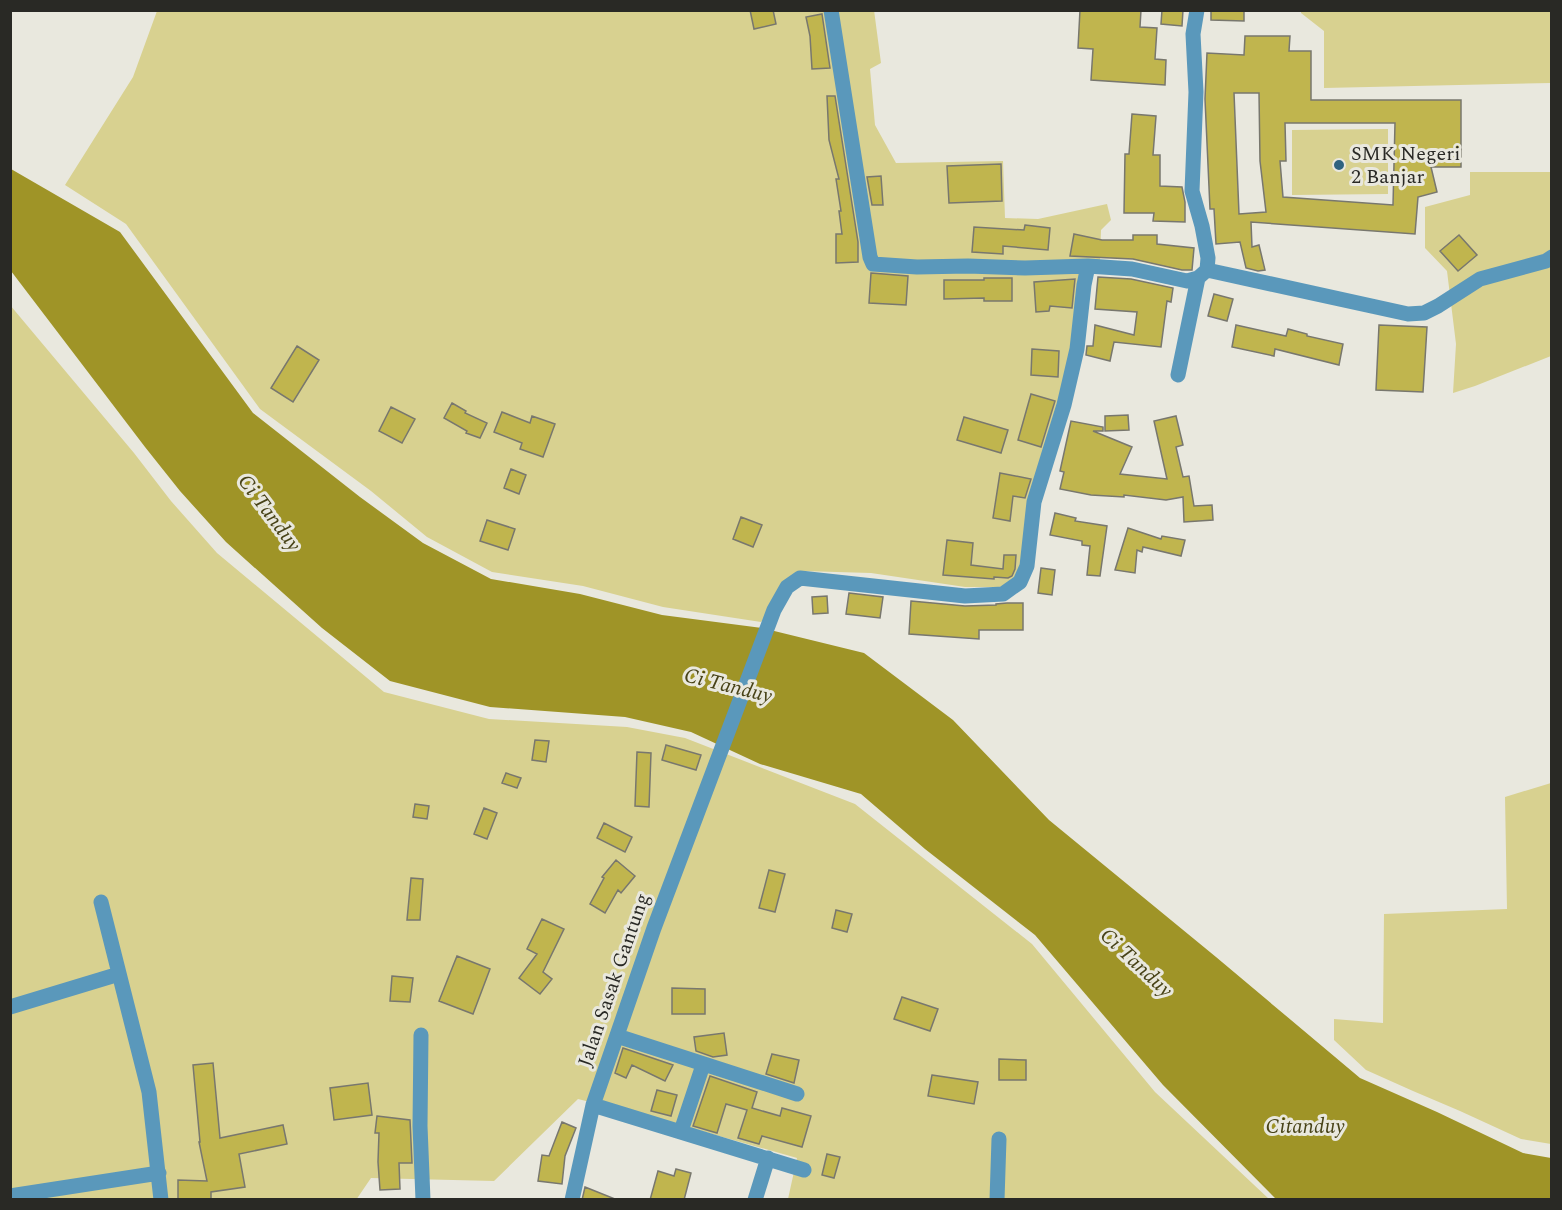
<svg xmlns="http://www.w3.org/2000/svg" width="1562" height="1210" font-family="Spectral,serif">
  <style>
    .green { fill: #d8d190 }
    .water { fill: #9f9427 }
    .building { fill: #c0b54e; stroke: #78776e; stroke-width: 1.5; fill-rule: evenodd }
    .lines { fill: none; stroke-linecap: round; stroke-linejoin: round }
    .minor { stroke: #5a98bb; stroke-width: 15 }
    .poi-dot { fill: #2f637f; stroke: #e9e8de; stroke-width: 2 }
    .labels { text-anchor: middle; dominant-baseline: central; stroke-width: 6; stroke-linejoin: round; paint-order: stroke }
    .poi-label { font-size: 20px; fill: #292925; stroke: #e9e8de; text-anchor: start }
    .street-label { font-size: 20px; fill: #292925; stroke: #e9e8de }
    .water-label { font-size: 21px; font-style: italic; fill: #484318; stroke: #e9e8de }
  </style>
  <rect width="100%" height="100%" fill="#e9e8de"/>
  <path class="green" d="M874,10L881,63L870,69L875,125L896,163L1003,161L1005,218L1038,219L1107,204L1111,220L1101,230L1100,260L1084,262L1073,349L1023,562L1017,577L1001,587H965L871,573L802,571L761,622L663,607L583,586L492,572L427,537L371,491L260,409L126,224L65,185L133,77L157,11Z
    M1301,11H1551V83L1324,88V31L1301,13Z
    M1388,129V194L1292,195V130Z
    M1470,172H1551V356L1475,386L1453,393L1456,344L1447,271L1425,248V207L1470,195Z
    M10,305L134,453L171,501L217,553L384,692L489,719L627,727L685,738L855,804L1032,944L1155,1092L1269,1199H788L797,1158L673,1123L578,1099L494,1181L371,1178L356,1200L11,1199Z
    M1551,783H1552L1551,1144L1521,1139L1460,1111L1413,1091L1366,1070L1334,1040V1019L1383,1023L1384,914L1507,909L1505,797Z"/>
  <path class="water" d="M11,169L120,232L253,413L360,497L423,543L491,579L580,594L662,615L762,628L864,653L953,720L1049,820L1216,957L1360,1078L1437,1112L1523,1153L1551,1158V1199H1276L1163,1085L1035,935L925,849L861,794L760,764L691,732L625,717L490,707L390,681L322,628L226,542L180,491L145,447L11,271Z"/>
  <path class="building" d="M750,10H773L776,24L754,29Z
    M1080,10H1141L1140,27L1157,28L1155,59L1166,60L1165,85L1091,80L1093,49L1078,48Z
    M1162,10H1183L1182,26L1161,24Z
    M1211,10H1244V21L1211,20Z
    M822,14L830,68L812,69L810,36L806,17Z
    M1245,36H1290L1289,51H1311V100H1461V167H1431L1437,192L1418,197L1415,234L1251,222L1252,247L1259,245L1265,270L1258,271L1246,268L1240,242L1216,244L1214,209H1210L1205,99L1207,53L1244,55ZM1234,93H1259L1260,161L1266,212L1239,214ZM1285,123H1395L1393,205L1283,197L1280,161H1286Z
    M827,96H835L858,242V262L836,263V234H842L839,211H841L836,179H839L829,140Z
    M1132,114L1156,116L1153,155H1160V186L1182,187L1185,202V222L1153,221L1154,213H1124L1125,154H1129Z
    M1001,164L1002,201L949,203L947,166Z
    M881,176L883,205H872L867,177Z
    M1025,225L1050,228L1048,250L1003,246V254L972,252L974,227L1024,230Z
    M1074,234L1102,240H1133V235H1157V244L1194,248L1192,270H1182L1133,259L1070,256Z
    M1459,235L1477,255L1458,271L1440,251Z
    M871,273L908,276L906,305L869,303Z
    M1098,277L1131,279L1173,288L1171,302L1167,301L1161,347L1114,342L1110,361L1086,355L1087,346H1093L1095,325L1134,335L1137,312L1095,309Z
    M984,278H1012V301H984V298L944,299V280H984Z
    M1075,279L1072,308L1050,306L1049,311L1036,312L1034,282Z
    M1214,294L1233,299L1227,321L1208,316Z
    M1236,325L1286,336L1288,329L1307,334V336L1343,344L1339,365L1275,349L1274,356L1232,347Z
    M1379,325L1427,327L1423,392L1376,390Z
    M297,346L319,360L293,402L271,388Z
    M1032,349L1059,351L1058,377L1031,375Z
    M1031,394L1055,401L1041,447L1018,440Z
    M452,403L466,411L465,413L487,423L480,438L466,433L467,431L444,418Z
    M391,407L415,419L402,443L379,431Z
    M502,412L530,423L532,416L555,424L543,457L520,449L522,443L494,432Z
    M1128,415L1129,430L1105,431V416Z
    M1176,416L1183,445L1176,447L1183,477L1189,476L1194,506L1212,505L1213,520L1184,522L1183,497L1166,500L1124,495V497L1091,495L1060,489L1064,472L1060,471L1071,421L1103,427V431H1093L1132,447L1120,474L1167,479L1154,421Z
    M964,417L1008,430L1001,453L957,440Z
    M511,469L526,475L519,494L504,488Z
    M1000,473L1031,479L1025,498L1013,496L1010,521L993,518Z
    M1055,513L1076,518L1075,521L1107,526L1100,576L1087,575L1090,546L1082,545V541L1050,535Z
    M741,517L762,525L753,547L733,539Z
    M487,520L515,529L508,550L480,541Z
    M1128,528L1161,539L1162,536L1185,540L1181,556L1143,547L1142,552L1137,550L1135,573L1115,570Z
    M947,540L973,543L971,565L1003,569L1004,555H1016L1015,569L1012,576L1008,578L994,577V579L943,575Z
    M1041,568L1055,570L1052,595L1038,593Z
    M849,593L883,597L880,618L846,614Z
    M827,596L828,613L813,614L812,597Z
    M911,601L965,606L996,605V604L1007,603H1023V630H979V639L909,634Z
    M535,740L549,741L546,762L532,760Z
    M666,745L701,755L696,770L662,760Z
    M637,752L651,753L649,807L635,806Z
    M506,773L521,778L517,788L502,783Z
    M415,804L429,806L427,819L413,817Z
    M484,808L497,813L487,839L474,834Z
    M604,823L632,837L625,852L597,838Z
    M616,860L635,876L621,893L618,890L605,913L590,904L604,878L602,877Z
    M769,870L785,874L775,912L759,908Z
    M411,878L423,879L420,920H407Z
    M836,910L852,914L847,932L832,928Z
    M542,919L564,929L543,972L552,979L540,994L519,978L537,954L527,949Z
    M457,956L490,969L473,1014L439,1001Z
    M392,976L413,978L410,1002L390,1001Z
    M672,988L705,989V1014H672Z
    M902,997L938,1009L930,1031L894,1019Z
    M724,1033L727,1055L713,1057L696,1051L694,1037Z
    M623,1048L673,1065L665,1081L632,1065L626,1078L615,1073Z
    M772,1054L799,1060L794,1083L766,1074Z
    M999,1059L1026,1060V1080H999Z
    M213,1063L220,1138L283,1125L287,1144L239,1154L245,1187L211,1192V1200H178V1180L207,1181L199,1142H200L193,1065Z
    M932,1075L978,1082L974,1104L928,1096Z
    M710,1076L757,1092L752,1108L780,1116L782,1108L811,1116L802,1147L762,1136L759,1144L738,1138L747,1110L726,1104L717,1133L693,1126Z
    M368,1083L372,1115L334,1120L330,1088Z
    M657,1090L677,1095L671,1116L651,1111Z
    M377,1116L410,1120L412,1163H399L400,1189L380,1190L378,1162L379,1133H375Z
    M562,1122L576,1128L565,1156L562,1184L538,1181L542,1155L549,1156Z
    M827,1154L840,1157L834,1178L822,1175Z
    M676,1169L691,1173L684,1200H650L658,1171L674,1176Z
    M585,1187L615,1199V1200H582Z"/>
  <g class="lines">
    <path class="minor" d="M831,10L870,257L873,264L917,267L968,266L1025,268L1088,266L1132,269L1187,281L1198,278L1207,270L1208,258L1202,226L1192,191L1196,92L1193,34L1197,10
      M1207,270L1408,314L1424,313L1438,306L1480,279L1546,261L1552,257
      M1178,375L1198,278
      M101,902L149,1092L161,1200
      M10,1007L119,974
      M421,1035L420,1126L423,1200
      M617,1036L797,1094
      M593,1105L804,1170
      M681,1131L703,1065
      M10,1196L159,1173
      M572,1200L593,1105L654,928L774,610L787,587L800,578L965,596L1003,594L1020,582L1027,566L1034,502L1064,405L1077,349L1084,285L1088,266
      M755,1200L768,1158
      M997,1200L999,1139"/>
  </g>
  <circle class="poi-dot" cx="1339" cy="165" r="6"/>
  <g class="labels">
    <g class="poi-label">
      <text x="1351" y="154">SMK Negeri<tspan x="1351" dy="23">2 Banjar</tspan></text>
    </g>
    <g class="street-label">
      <text transform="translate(614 980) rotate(-71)">Jalan Sasak Gantung</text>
    </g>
    <g class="water-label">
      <text transform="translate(269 513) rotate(53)">Ci Tanduy</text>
      <text transform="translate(728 686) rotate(14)">Ci Tanduy</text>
      <text transform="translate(1136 963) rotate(43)">Ci Tanduy</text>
      <text x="1305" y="1127">Citanduy</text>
    </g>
  </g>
  <rect width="1562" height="1210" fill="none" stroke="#292925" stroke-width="24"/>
</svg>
